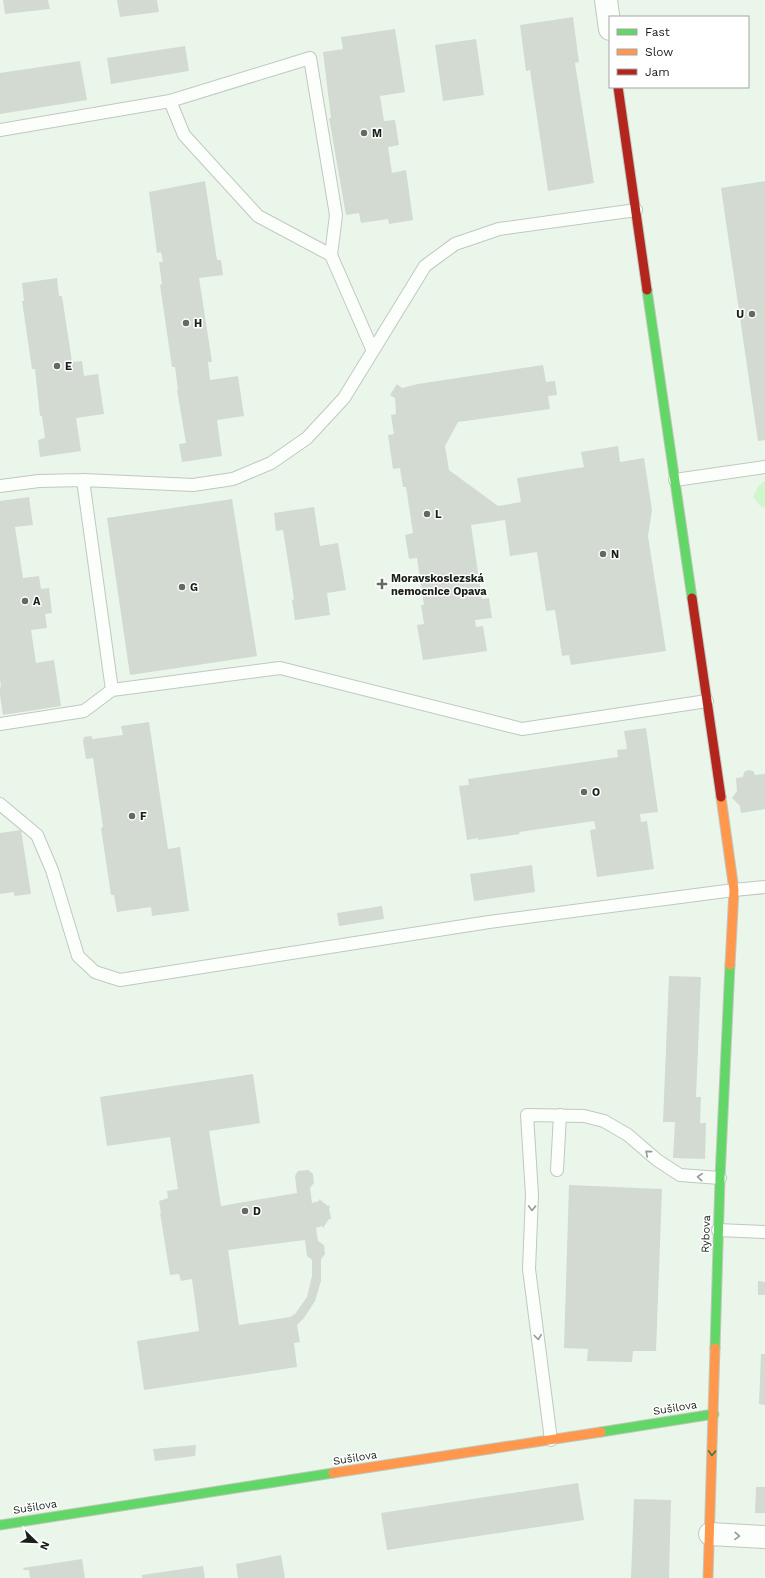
<svg xmlns="http://www.w3.org/2000/svg" width="765" height="1578" font-family="'Work Sans',sans-serif">
  <style>
    .green { fill: #cff7cd }
    .building { fill: #d2dad1; fill-rule: evenodd }
    .lines { fill: none; stroke-linecap: round; stroke-linejoin: round }
    .lane-casing { stroke: #c0c8bf; stroke-width: 14 }
    .street-casing { stroke: #c0c8bf; stroke-width: 24 }
    .fast-casing { stroke: #c0c8bf; stroke-width: 11 }
    .slow-casing { stroke: #c0c8bf; stroke-width: 11 }
    .jam-casing { stroke: #c0c8bf; stroke-width: 11 }
    .lane { stroke: #fcfefc; stroke-width: 12 }
    .street { stroke: #fcfefc; stroke-width: 22 }
    .fast { stroke: #63d668; stroke-width: 9 }
    .slow { stroke: #ff974d; stroke-width: 9 }
    .jam { stroke: #b3261e; stroke-width: 9 }
    .oneway { stroke: #969a96 }
    .oneway2 { stroke: #3e7a40 }
    .poi-dot { fill: #626a62; stroke: #fff; stroke-width: 1.5 }
    .labels { text-anchor: middle; dominant-baseline: central; stroke-width: 3; stroke-linejoin: round; paint-order: stroke }
    .poi-label { font-size: 11px; font-weight: bold; fill: #191f19; stroke: #fff; text-anchor: start }
    .street-label { font-size: 11px; fill: #191f19; stroke: #fff }
  </style>
  <rect width="100%" height="100%" fill="#ebf6ea"/>
  <path class="green" d="M765,481V508L760,506L753,497L759,485Z"/>
  <path class="building" d="M3,0H48L50,9L5,14Z
    M117,0H157L159,12L120,17Z
    M573,17L579,62L575,63L594,183L548,191L530,70L526,71L520,25Z
    M395,29L405,92L380,96L384,121L395,120L399,145L388,147L392,173L406,170L413,220L389,224L388,219L361,223L359,213L346,215L329,118H331L323,52L343,49L341,37Z
    M476,39L484,95L443,101L435,45Z
    M185,46L189,71L111,84L107,58Z
    M80,61L87,100L0,114V73Z
    M205,181L217,260H221L223,275L199,278L212,362H208L210,380L238,376L244,416L217,420L222,456L182,462L179,444L186,443L177,390H178L175,367H172L160,285L162,284L159,262H163L161,252L157,253L149,192Z
    M765,181V440L758,441L721,188Z
    M57,278L59,296H62L72,362L82,361L84,376L98,374L104,414L76,418L81,451L40,457L38,440L45,438L42,416H40L35,369H32L22,301H24L22,283Z
    M543,365L546,382L555,381L557,395L548,396L550,409L458,422L445,446L449,470L498,506L521,502L517,478L584,467L581,452L618,446L620,462L644,458L652,510L648,536L666,651L571,665L569,655L562,656L555,610L546,611L537,552L510,556L505,520L471,525L482,599L489,598L492,618L475,620L476,627L483,626L487,651L423,660L417,625L424,624L421,605H424L417,558L409,559L405,535L413,533L406,487H403L400,468L393,469L388,435L394,434L391,415L396,414L395,398L390,395L397,384L402,388L418,384Z
    M29,497L33,525L15,527L23,578L39,576L41,589L49,588L52,613L45,614L47,628L31,630L36,663L54,660L61,706L3,715L0,695V687H1L0,679V501Z
    M232,499L257,656L130,675L107,518Z
    M314,507L320,546L338,543L346,590L327,593L330,615L295,620L292,600L294,599L283,530L276,531L274,513Z
    M149,722L168,849L180,847L189,911L152,916L151,907L117,912L114,895H111L101,828L103,827L93,758L86,759L83,741L84,737L92,736V739L123,735L121,726Z
    M646,728L658,812L640,814L641,822L647,821L654,869L597,877L590,830L596,829L594,821L519,832L520,834L478,840V838L467,840L459,786L469,785L468,779L618,757L617,750L627,749L624,731Z
    M748,770L753,771L755,775L765,774V809L741,813L740,806L732,798L737,791L736,778L743,777L744,772Z
    M21,830L31,894L14,896V892L0,894V833Z
    M532,865L535,892L474,901L470,874Z
    M382,906L384,919L339,926L337,913Z
    M669,976L701,977L696,1097H701L700,1123H706L705,1159L673,1158L675,1122H663Z
    M253,1074L260,1123L209,1131L221,1206L297,1193L295,1176L298,1171L308,1170L313,1174L314,1183L310,1188L312,1203L319,1201V1199L328,1206L329,1205L330,1207L329,1208L331,1219H329L323,1228L322,1226L316,1228L318,1241L324,1245L325,1254L321,1259V1281L315,1301L304,1318L297,1325L300,1342L294,1343L297,1367L144,1390L137,1341L199,1331L192,1279L181,1281L179,1274L170,1275L160,1213H161L159,1201L168,1198L167,1191L178,1189L170,1137L107,1146L100,1097ZM305,1240L307,1256L312,1260V1276L307,1297L295,1314L290,1317L239,1325L228,1250Z
    M569,1185L662,1189L656,1351H633L632,1362L587,1361L588,1349L564,1348Z
    M758,1281L765,1282V1295H758Z
    M761,1354H765V1405L759,1404Z
    M196,1445L195,1456L155,1461L153,1449Z
    M578,1483L584,1520L387,1550L381,1513Z
    M756,1487H765V1513H755Z
    M634,1499L671,1500L669,1578H631Z
    M281,1555L285,1578H238L236,1564Z
    M82,1559L85,1578H30L29,1570H24L23,1568Z
    M203,1566L205,1578H142V1575Z"/>
  <g class="lines">
    <defs>
      <path id="lane" d="M170,101L184,135L258,216L331,255L373,351
        M0,130L170,101L310,58L336,215L331,255
        M83,480L112,690L280,668L522,729L707,701
        M675,480L765,467
        M0,486L39,481L83,480L193,485L233,479L271,463L307,438L344,398L425,266L455,244L499,229L636,210
        M0,724L84,711L112,690
        M0,804L37,835L52,870L78,956L95,972L120,980L489,922L734,890L765,887
        M557,1170L560,1115
        M718,1230L765,1232
        M551,1440L529,1269L532,1195L527,1115L584,1116L604,1121L628,1135L657,1160L680,1175L720,1178"/>
      <path id="street" d="M606,0L610,29
        M710,1534L765,1537"/>
      <path id="fast" d="M647,290L692,598
        M715,1348L720,1178L730,965
        M601,1432L714,1414
        M0,1525L333,1473"/>
      <path id="slow" d="M721,797L734,890L730,965
        M333,1473L601,1432
        M708,1578L715,1348"/>
      <path id="jam" d="M618,87L647,290
        M692,598L721,797"/>
    </defs>
    <use href="#lane" class="lane-casing"/>
    <use href="#street" class="street-casing"/>
    <use href="#fast" class="fast-casing"/>
    <use href="#slow" class="slow-casing"/>
    <use href="#jam" class="jam-casing"/>
    <use href="#lane" class="lane"/>
    <use href="#street" class="street"/>
    <use href="#fast" class="fast"/>
    <use href="#slow" class="slow"/>
    <use href="#jam" class="jam"/>
  </g>
  <defs><path id="oneway-chevron" d="M-2-3.5L2.5 0L-2 3.5" fill="none" stroke-width="1.6" stroke-linecap="round" stroke-linejoin="round"/></defs>
  <g class="oneway">
    <use href="#oneway-chevron" transform="translate(648 1153) rotate(-140)"/>
    <use href="#oneway-chevron" transform="translate(700 1177) rotate(-175)"/>
    <use href="#oneway-chevron" transform="translate(532 1208) rotate(92)"/>
    <use href="#oneway-chevron" transform="translate(538 1337) rotate(83)"/>
    <use href="#oneway-chevron" transform="translate(737 1536) rotate(3)"/>
  </g>
  <use class="oneway2" href="#oneway-chevron" transform="translate(712 1453) rotate(92)"/>
  <g class="poi-dot">
    <circle cx="364" cy="133" r="4"/>
    <circle cx="752" cy="314" r="4"/>
    <circle cx="186" cy="323" r="4"/>
    <circle cx="57" cy="366" r="4"/>
    <circle cx="427" cy="514" r="4"/>
    <circle cx="603" cy="554" r="4"/>
    <path d="M380 578h4v4h4v4h-4v4h-4v-4h-4v-4h4z"/>
    <circle cx="182" cy="587" r="4"/>
    <circle cx="25" cy="601" r="4"/>
    <circle cx="584" cy="792" r="4"/>
    <circle cx="132" cy="816" r="4"/>
    <circle cx="245" cy="1211" r="4"/>
  </g>
  <g class="labels">
    <g class="poi-label">
      <text x="372" y="133">M</text>
      <text x="744" y="314" text-anchor="end">U</text>
      <text x="194" y="323">H</text>
      <text x="65" y="366">E</text>
      <text x="435" y="514">L</text>
      <text x="611" y="554">N</text>
      <text x="391" y="578">Moravskoslezská<tspan x="391" dy="13">nemocnice Opava</tspan></text>
      <text x="190" y="587">G</text>
      <text x="33" y="601">A</text>
      <text x="592" y="792">O</text>
      <text x="140" y="816">F</text>
      <text x="253" y="1211">D</text>
    </g>
    <g class="street-label">
      <text transform="translate(706 1234) rotate(-88)">Rybova</text>
      <text transform="translate(675 1408) rotate(-9)">Sušilova</text>
      <text transform="translate(355 1458) rotate(-9)">Sušilova</text>
      <text transform="translate(35 1507) rotate(-9)">Sušilova</text>
    </g>
  </g>
  <rect x="609" y="16" width="140" height="72" fill="#ffffff" stroke="#a3a5a3"/>
  <rect x="617" y="29" width="20" height="6" fill="#63d668" stroke="#a3a5a3"/>
  <text x="645" y="36" font-size="12" fill="#191f19">Fast</text>
  <rect x="617" y="49" width="20" height="6" fill="#ff974d" stroke="#a3a5a3"/>
  <text x="645" y="56" font-size="12" fill="#191f19">Slow</text>
  <rect x="617" y="69" width="20" height="6" fill="#b3261e" stroke="#a3a5a3"/>
  <text x="645" y="76" font-size="12" fill="#191f19">Jam</text>
  <g transform="translate(36 1542) rotate(113)" stroke="#ffffff" stroke-width="3" paint-order="stroke">
  <path d="M0-3L7 15L0 10L-7 15Z" fill="#191f19"/>
  <text y="-6" font-size="11" font-weight="bold" text-anchor="middle" fill="#191f19">N</text>
  </g>
</svg>
